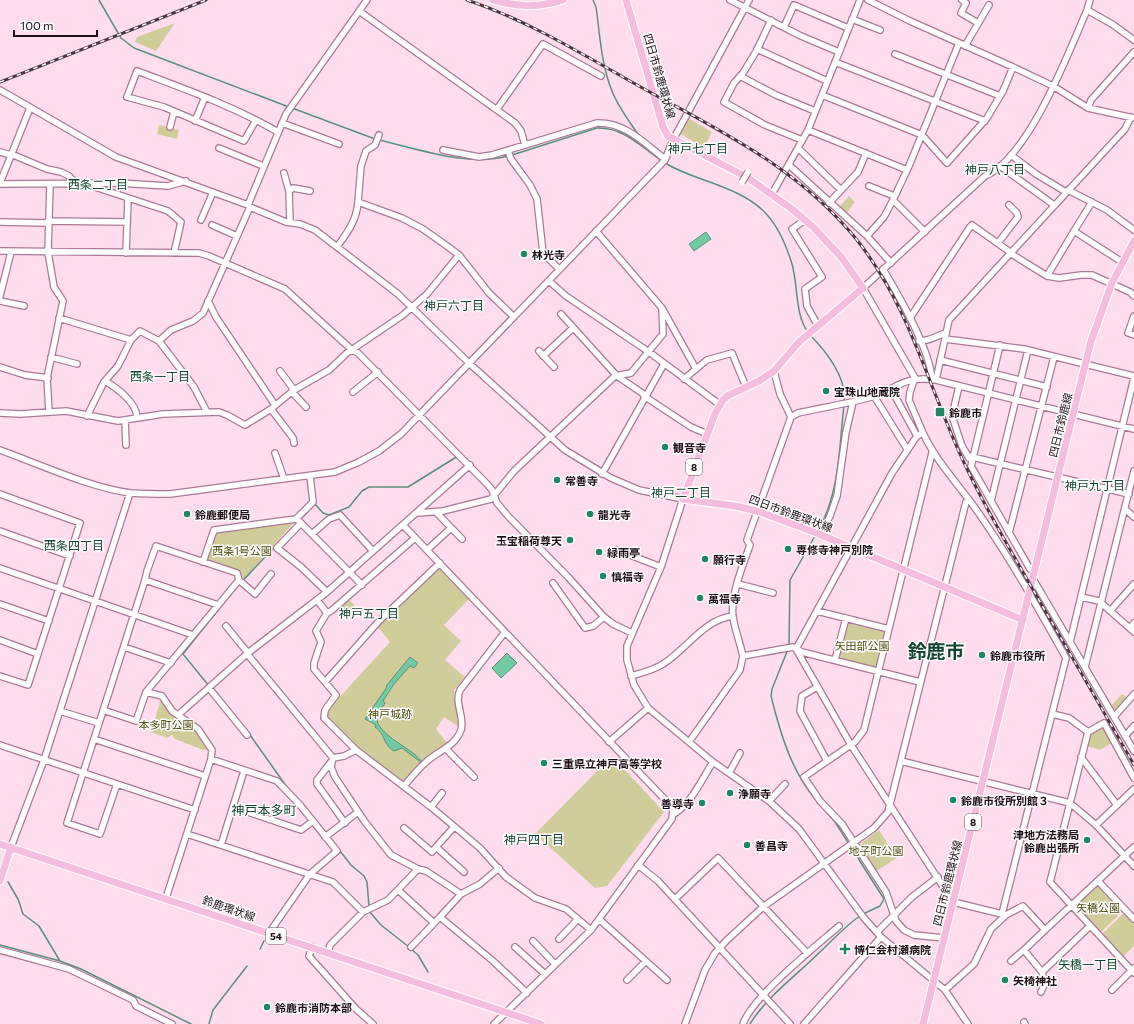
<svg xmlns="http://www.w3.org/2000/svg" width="1134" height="1024" font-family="Commissioner,'Noto Sans JP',sans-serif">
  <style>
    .green { fill: #d0cd9b }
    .water { fill: #71caa4; stroke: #58917a }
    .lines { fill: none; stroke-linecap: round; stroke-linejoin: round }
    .stream { stroke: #58917a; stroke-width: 1.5 }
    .minor-casing { stroke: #aa7894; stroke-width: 8 }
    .major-casing { stroke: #fff; stroke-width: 9 }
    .minor { stroke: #fff; stroke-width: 5.5 }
    .major { stroke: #f5bcdd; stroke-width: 7 }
    .rail-casing { stroke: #4a3541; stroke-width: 3 }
    .rail { stroke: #fff; stroke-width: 1.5; stroke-dasharray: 4.5; stroke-linecap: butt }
    .minor-bridge-casing { stroke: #aa7894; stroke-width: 8; stroke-linecap: butt }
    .minor-bridge { stroke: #fff; stroke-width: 5.5 }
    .poi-dot { fill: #1f8763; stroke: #fff; stroke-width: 1.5 }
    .labels { text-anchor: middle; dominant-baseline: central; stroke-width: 3; stroke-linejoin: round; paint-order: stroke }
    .shield { fill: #fff; stroke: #62565d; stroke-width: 1 }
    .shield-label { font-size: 10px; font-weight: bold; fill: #1f0d18 }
    .street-label { font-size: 11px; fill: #1f0d18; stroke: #fff }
    .poi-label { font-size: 11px; font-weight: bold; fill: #1f0d18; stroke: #fff; text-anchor: start }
    .park-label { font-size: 11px; fill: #534e10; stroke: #fff }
    .neighbourhood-label { font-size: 12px; fill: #164533; stroke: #fff }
    .quarter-label { font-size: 13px; fill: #164533; stroke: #fff }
    .town-label { font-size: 19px; font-weight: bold; fill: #164533; stroke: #fff }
  </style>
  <rect width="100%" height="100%" fill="#ffddef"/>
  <path class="green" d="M175,23L156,51L135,42L137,37Z
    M688,118L712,132L704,148L681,134Z
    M159,125L179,130L177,139L157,134Z
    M849,196L855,202L845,215L837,209Z
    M295,521L244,579L240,572L206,560L215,533Z
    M437,568H441L470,598L444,625L461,641L445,660L465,677L454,690L459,727L444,717L436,729L448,744L431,755L401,783L358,749L326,718V712L390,642L377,626Z
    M349,599L355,606L348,613L341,605Z
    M850,621L885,630L886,632L877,667L875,668L840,659L838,657L847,622Z
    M1122,694L1128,698L1115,714L1111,706Z
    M161,699L171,712L196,730L209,749L203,750L175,739L172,735L167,738L151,732Z
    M1101,728L1103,729L1112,743L1100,750L1087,746L1089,736Z
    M612,756L664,812L607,886L595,888L535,834Z
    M879,830L897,858L875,872L859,845Z
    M1097,885L1100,886L1123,911L1100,933L1076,907L1077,904Z
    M1124,913L1134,923V946L1122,958L1101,935Z"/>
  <path class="water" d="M706,232L711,239L694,251L689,244Z
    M507,653L517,663L501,678L492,668Z
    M410,657L418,663L414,668L410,666L394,684L383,701L385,703C383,707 378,713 377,717C375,735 417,750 422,763L402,748L394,751C383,745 385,733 375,727L376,725L365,719L387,687L386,686Z"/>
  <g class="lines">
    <path class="stream" d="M99,0L121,38L134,48L289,107
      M593,0L596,7C600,35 601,64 612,91C618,107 630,122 639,136
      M292,108L375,139
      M379,140C419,149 468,167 508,156
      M512,155L597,128C624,127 641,147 662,161
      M665,163C678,171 693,176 707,181C757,199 776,212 792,264C798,284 795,316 808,332
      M810,335C826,351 847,378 844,401
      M818,531C840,492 839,448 844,405
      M789,645L790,580L815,536
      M788,649L772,689L771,696C780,732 791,771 816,800
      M209,686L183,654L234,590L315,504L323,513L329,515L349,507L362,491L369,487H408L458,456
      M250,735L289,790
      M822,807L835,822L884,899L880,906L863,914
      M307,809L351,865L364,876L367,882L369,907
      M8,882L18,899L23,914L39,926L60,961
      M369,911L381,925L409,947
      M0,945L60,961L81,969L191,1024
      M260,949L264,941
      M412,950L418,955L428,972
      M209,1024L213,1010L247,966
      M750,1024C768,995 797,975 821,951C834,939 845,926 860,916"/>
    <defs>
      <path id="minor" d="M730,0L801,36L839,52
        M868,0L910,21L1013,67L1053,86L1088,108L1134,118
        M962,0L966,3L961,13L978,23
        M1090,0L1087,10C1069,52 1028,159 985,176L863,288L915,378L910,392L909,400L923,433L917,436L892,473L796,649L851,745L953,902L1006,915L1023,906L1045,930L1134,847
        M1087,10L1112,24L1134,40
        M359,11L515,123L521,131L525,145
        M852,19L880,30
        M771,20L757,50L743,73L734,83L724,102L765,125L802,140
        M784,27L794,5L848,28
        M965,46L989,5
        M757,49L827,81
        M895,54L1000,96
        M835,62L985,121
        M740,76L776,95L815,111
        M0,90L116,157L248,205L250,207L286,222L300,224L315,230L398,294L470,364L565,450L611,478L639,490L683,499L661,567L627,646V660L634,685L648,708L713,762L769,801L799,829L864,918L881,937L945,990L968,1024
        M822,95L922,135L947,163L987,118L1003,91L1013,67
        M1088,108L1091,100L1134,52
        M497,109L543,44L601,76
        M256,120L244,141L164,107L127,97L137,71C185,89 233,106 278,132
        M195,121L205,97
        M282,123L339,144
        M170,127L174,112
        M808,130L907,170
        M219,148L263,166
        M798,148L841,190
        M443,150L479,157L492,155L597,123C625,122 644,143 665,159
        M508,151L511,159L530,185L537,199L543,253L559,269
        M0,152L11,155
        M11,154L47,169L61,172L69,176L76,184
        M1011,155L1036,174L1066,192
        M789,165L867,236L891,263
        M1000,166L1054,205
        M284,173L289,191L290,222
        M0,183L30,108
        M0,184L119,183L168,186L186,181
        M89,185L168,211L181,222L174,253
        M869,186L894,196
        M1068,190L1107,210L1134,230
        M289,191L293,188L310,191
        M772,194L808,130L860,0
        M358,202L361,166L366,151L375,145L379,135
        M1092,202L1074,231L1122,262
        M829,203L858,172L866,153
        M248,205L286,114L367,0
        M201,220L213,192
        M805,220L792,229L822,277L805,289L807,306L818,326
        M48,221L127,222
        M0,222L48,223
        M212,225L237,236
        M596,231L662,308L696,369
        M925,232L893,200L909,166L959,43
        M867,236L884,217L893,200
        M998,243L1018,217L1017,213L1009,205
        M337,247C347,233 357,220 358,202L402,218L423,229L447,246L459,255L489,293L514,317
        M0,251L199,253L209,256L285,289L352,350L358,353L488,485L492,490L497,503L508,516L569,578L604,617L613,624L632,633
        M126,253L128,199
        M1010,253L1047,276L1059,278L1081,275H1092L1130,292L1134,296
        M883,269C899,296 930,349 932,380
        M1047,276L1074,231
        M549,281L566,296L649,352L719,404
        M0,296L11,252
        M0,301L24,306
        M208,301L216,317L275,405
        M561,314L617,376L645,395
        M1134,316L1128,333L1134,335
        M59,318L131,340
        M910,318L970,227L972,225L1010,252
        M945,339L1024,349L1134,376
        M919,341C931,341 935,336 946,333
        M1000,345L971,466L1030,569L1035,571
        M539,351L554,367
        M543,356L573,328
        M51,357L77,364
        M940,360L1047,387
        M0,367L25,375L48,378
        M280,371L294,390
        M774,371L780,394L791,417
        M684,379L707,360L732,353L746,387
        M936,380L949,320L1125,129L1131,117
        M105,381C117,388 136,402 137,417
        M959,386L952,416L962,446L969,458
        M891,389L917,436
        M292,392L306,407
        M353,392L378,372
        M644,396L691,427L707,434
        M874,396L907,449
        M271,409L293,438L294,443
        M49,412L47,378L63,301L54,287L48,252L50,184
        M207,412L194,387L159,341L171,330L193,321L203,313L250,207
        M0,413L20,414L66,411L118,421L163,414L219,412L227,415L245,425L271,409L294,390L329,370L347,353L403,315L427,294L459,255
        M87,416L104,382L118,366L131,340L140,331L159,341
        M125,420L126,445
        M923,433C938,465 963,489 982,518C1013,563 1039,610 1066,658L1002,914
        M0,450C39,464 91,488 131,493C144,494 157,494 170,494L335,472L359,462L379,451L401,434L665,160L673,140L749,0
        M275,453L284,479
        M932,453L864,730L855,742L804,777L820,801L842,824L886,892L896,921L904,930L914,935L944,938
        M968,456L1129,494
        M602,474L664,364
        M0,494L80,523L28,685L0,676
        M991,501L1028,350
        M1125,509L1134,517
        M436,512L462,539
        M418,513L443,511L491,499L514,471L615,376L631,373L663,334L662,308
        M299,521L362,585
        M301,523L277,548L301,567L327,592
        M403,525L673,808L672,819L591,930L494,1024
        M0,531L70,556
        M1009,533L1054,357
        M312,534L329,519L340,515L373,551
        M820,535L830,516L837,496L846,432L853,402
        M427,550L451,528
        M617,550L661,567
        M203,562L214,530L296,519L313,502L310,476
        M0,568L193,635
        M1033,579L1134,751
        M145,580L218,605
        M239,580L255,594L271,574
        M553,583L585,628L593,626L604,617
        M738,584L773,593
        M1081,597L1099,601L1134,632
        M317,600L327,613L316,631L321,642L314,663V669L336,695L325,710L324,718L356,750L431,807L480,848L506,877L535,898L566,909L591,930
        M0,604L49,621
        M817,611L889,629
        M1110,611L1134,584
        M327,613L331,611L415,538
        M226,626L248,653
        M1130,628L1134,623
        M0,640L38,654
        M1070,642L1134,378
        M124,647L171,663
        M248,655L333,758
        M743,656L793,647L802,652L920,682
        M835,660L846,618
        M1085,667L1134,471
        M631,676C642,673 654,670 663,664C686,650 704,619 733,616
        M325,682L379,621L440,563
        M817,687L802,696L800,711L827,761
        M209,688L247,735
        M103,710L136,721L146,692
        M60,711L99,723
        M1052,714L1069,718L1088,732
        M178,715L248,653L327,592L470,465
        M1114,717L1134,694
        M1125,736L1134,726
        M94,739L205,776
        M609,742L648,708
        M689,742L740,670L743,656C740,643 735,630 733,617C730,596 743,565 750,545L747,540L791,417L798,413C821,408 845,404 868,398C897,390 902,375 936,380L1134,429
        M0,745L195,810
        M446,749L474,777
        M1081,757L1117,805
        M333,758L331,767L335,777L365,822L391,855L418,869L426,871L461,894
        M333,758L344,756L356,750
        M211,759L277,781L300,805L337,851L310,874L269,933
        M901,761L1070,803L1096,825L1134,866
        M331,762L317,780V784L345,823
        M729,773L740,753
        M1134,778L1104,723L1088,732L1050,882L1134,973
        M117,784L100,834L67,823L145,580L147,571L156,546L237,573L239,580L146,692L162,696L172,711L198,729L212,750L211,759L166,898
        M404,786C411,778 417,770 425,763C437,751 455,747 461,730C465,717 454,703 460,690L505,632
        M769,801L785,784
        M233,807L301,830L313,821
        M431,807L442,793
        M674,814C691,804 702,779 713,762
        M1096,825L1134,789
        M454,827L436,847L464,872
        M404,828L432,852L436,847
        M187,834L333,882L363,912
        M325,837L358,812
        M221,845L244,771
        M11,847L44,760L130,493
        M638,865L658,881L790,1024
        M499,868L480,884L461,894L440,917L493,961L527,993
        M1098,881L1134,919
        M398,890L433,922
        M675,899L718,858L807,953
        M600,920L667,980
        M1045,930L1024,950L1042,972L1090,926
        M877,932L912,897L938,877
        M559,939L578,919
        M533,941L555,964
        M312,947L309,956L356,1009L373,1024
        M411,947L440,917
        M515,947L545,974
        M0,950L69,969L133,1000L136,1006L172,1024
        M328,953L330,945L363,912L388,900L418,869
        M1011,961L1024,950
        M627,980L646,961
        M945,990L974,964L991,929L1006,915
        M1112,990L1134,968
        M1041,992L1045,983L1042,972
        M1024,1022L1025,1024
        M685,1024L705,970L715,953L727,940L763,907L874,828L888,812L966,502L968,500
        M743,1024C752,997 815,947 839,926
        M804,1024L881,937"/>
      <path id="major" d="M493,0C518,7 538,8 563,0
        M626,0L663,127L668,136L748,178L792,209L813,227L842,258L863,288L799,342L774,371L759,381L727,396L723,400L715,414L683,499L735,506L757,511L814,532L1023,620
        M0,844L541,1024
        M0,881L11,847
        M923,1024L1091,341L1112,283L1134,241"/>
    </defs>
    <use href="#minor" class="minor-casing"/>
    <use href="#major" class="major-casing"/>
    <use href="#minor" class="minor"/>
    <use href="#major" class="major"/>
    <defs>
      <path id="rail" d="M467,0C527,20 582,54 637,85C718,130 797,166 857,240C912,310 929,391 967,469C985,507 1007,544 1028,581C1063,642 1099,703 1134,765
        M0,82L206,0"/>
    </defs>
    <use href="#rail" class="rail-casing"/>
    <use href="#rail" class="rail"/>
    <defs>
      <path id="minor-bridge" d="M742,182L748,172"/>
    </defs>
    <use href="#minor-bridge" class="minor-bridge-casing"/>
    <use href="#minor-bridge" class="minor-bridge"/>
  </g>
  <g class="poi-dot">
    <circle cx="524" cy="254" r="4"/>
    <circle cx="826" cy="391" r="4"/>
    <rect x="935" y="407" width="10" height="10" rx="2"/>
    <circle cx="665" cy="447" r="4"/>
    <circle cx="557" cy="480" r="4"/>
    <circle cx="187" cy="514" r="4"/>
    <circle cx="590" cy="514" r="4"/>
    <circle cx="570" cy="540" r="4"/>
    <circle cx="788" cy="549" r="4"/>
    <circle cx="599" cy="552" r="4"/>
    <circle cx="705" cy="559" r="4"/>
    <circle cx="603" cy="576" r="4"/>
    <circle cx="700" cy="598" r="4"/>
    <circle cx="982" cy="655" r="4"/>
    <circle cx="544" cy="763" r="4"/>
    <circle cx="730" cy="793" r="4"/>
    <circle cx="953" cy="800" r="4"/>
    <circle cx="702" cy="803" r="4"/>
    <circle cx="1087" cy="840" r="4"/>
    <circle cx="747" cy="845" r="4"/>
    <path d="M843 943h4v4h4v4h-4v4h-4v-4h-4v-4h4z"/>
    <circle cx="1005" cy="980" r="4"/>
    <circle cx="267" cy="1007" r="4"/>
  </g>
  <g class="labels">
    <g class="shield">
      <rect x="686" y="459" width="16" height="16" rx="3"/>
      <rect x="965" y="814" width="16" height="16" rx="3"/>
      <rect x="266" y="928" width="20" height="16" rx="3"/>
    </g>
    <g class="shield-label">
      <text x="694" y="467">8</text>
      <text x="973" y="822">8</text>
      <text x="276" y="936">54</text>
    </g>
    <g class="street-label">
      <text transform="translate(660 76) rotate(74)">四日市鈴鹿環状線</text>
      <text transform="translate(1060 425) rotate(-76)">四日市鈴鹿線</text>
      <text transform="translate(791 513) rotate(20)">四日市鈴鹿環状線</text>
      <text transform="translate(947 883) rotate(-76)">四日市鈴鹿環状線</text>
      <text transform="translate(229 908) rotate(19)">鈴鹿環状線</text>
    </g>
    <g class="poi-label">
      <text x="532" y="254">林光寺</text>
      <text x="834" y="391">宝珠山地蔵院</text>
      <text x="949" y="412">鈴鹿市</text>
      <text x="673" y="447">観音寺</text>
      <text x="565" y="480">常善寺</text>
      <text x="195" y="514">鈴鹿郵便局</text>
      <text x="598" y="514">龍光寺</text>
      <text x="562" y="540" text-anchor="end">玉宝稲荷尊天</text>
      <text x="796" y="549">専修寺神戸別院</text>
      <text x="607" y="552">緑雨亭</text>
      <text x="713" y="559">願行寺</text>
      <text x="611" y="576">慎福寺</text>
      <text x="708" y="598">萬福寺</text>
      <text x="990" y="655">鈴鹿市役所</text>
      <text x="552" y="763">三重県立神戸高等学校</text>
      <text x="738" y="793">浄願寺</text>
      <text x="961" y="800">鈴鹿市役所別館３</text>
      <text x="694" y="803" text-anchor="end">善導寺</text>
      <text x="1079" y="834" text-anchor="end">津地方法務局<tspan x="1079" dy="13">鈴鹿出張所</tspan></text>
      <text x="755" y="845">善昌寺</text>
      <text x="854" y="949">博仁会村瀬病院</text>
      <text x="1013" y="980">矢椅神社</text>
      <text x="275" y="1007">鈴鹿市消防本部</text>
    </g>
    <g class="park-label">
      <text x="242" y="550">西条1号公園</text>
      <text x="862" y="645">矢田部公園</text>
      <text x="390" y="713">神戸城跡</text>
      <text x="166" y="724">本多町公園</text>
      <text x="876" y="850">地子町公園</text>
      <text x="1098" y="907">矢橋公園</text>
    </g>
    <g class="neighbourhood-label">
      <text x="698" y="148">神戸七丁目</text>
      <text x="995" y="169">神戸八丁目</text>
      <text x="98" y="184">西条二丁目</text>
      <text x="454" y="305">神戸六丁目</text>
      <text x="160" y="376">西条一丁目</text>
      <text x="1095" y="485">神戸九丁目</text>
      <text x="681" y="492">神戸二丁目</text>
      <text x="74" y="545">西条四丁目</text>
      <text x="369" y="613">神戸五丁目</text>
      <text x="534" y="839">神戸四丁目</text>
      <text x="1088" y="964">矢橋一丁目</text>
    </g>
    <g class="quarter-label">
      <text x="264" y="810">神戸本多町</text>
    </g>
    <g class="town-label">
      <text x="936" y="650">鈴鹿市</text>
    </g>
  </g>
  <path d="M14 30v6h83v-6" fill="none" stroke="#1f0d18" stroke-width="2"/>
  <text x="20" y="30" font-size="12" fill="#1f0d18" stroke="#ffffff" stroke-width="3" paint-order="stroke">100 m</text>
</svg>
